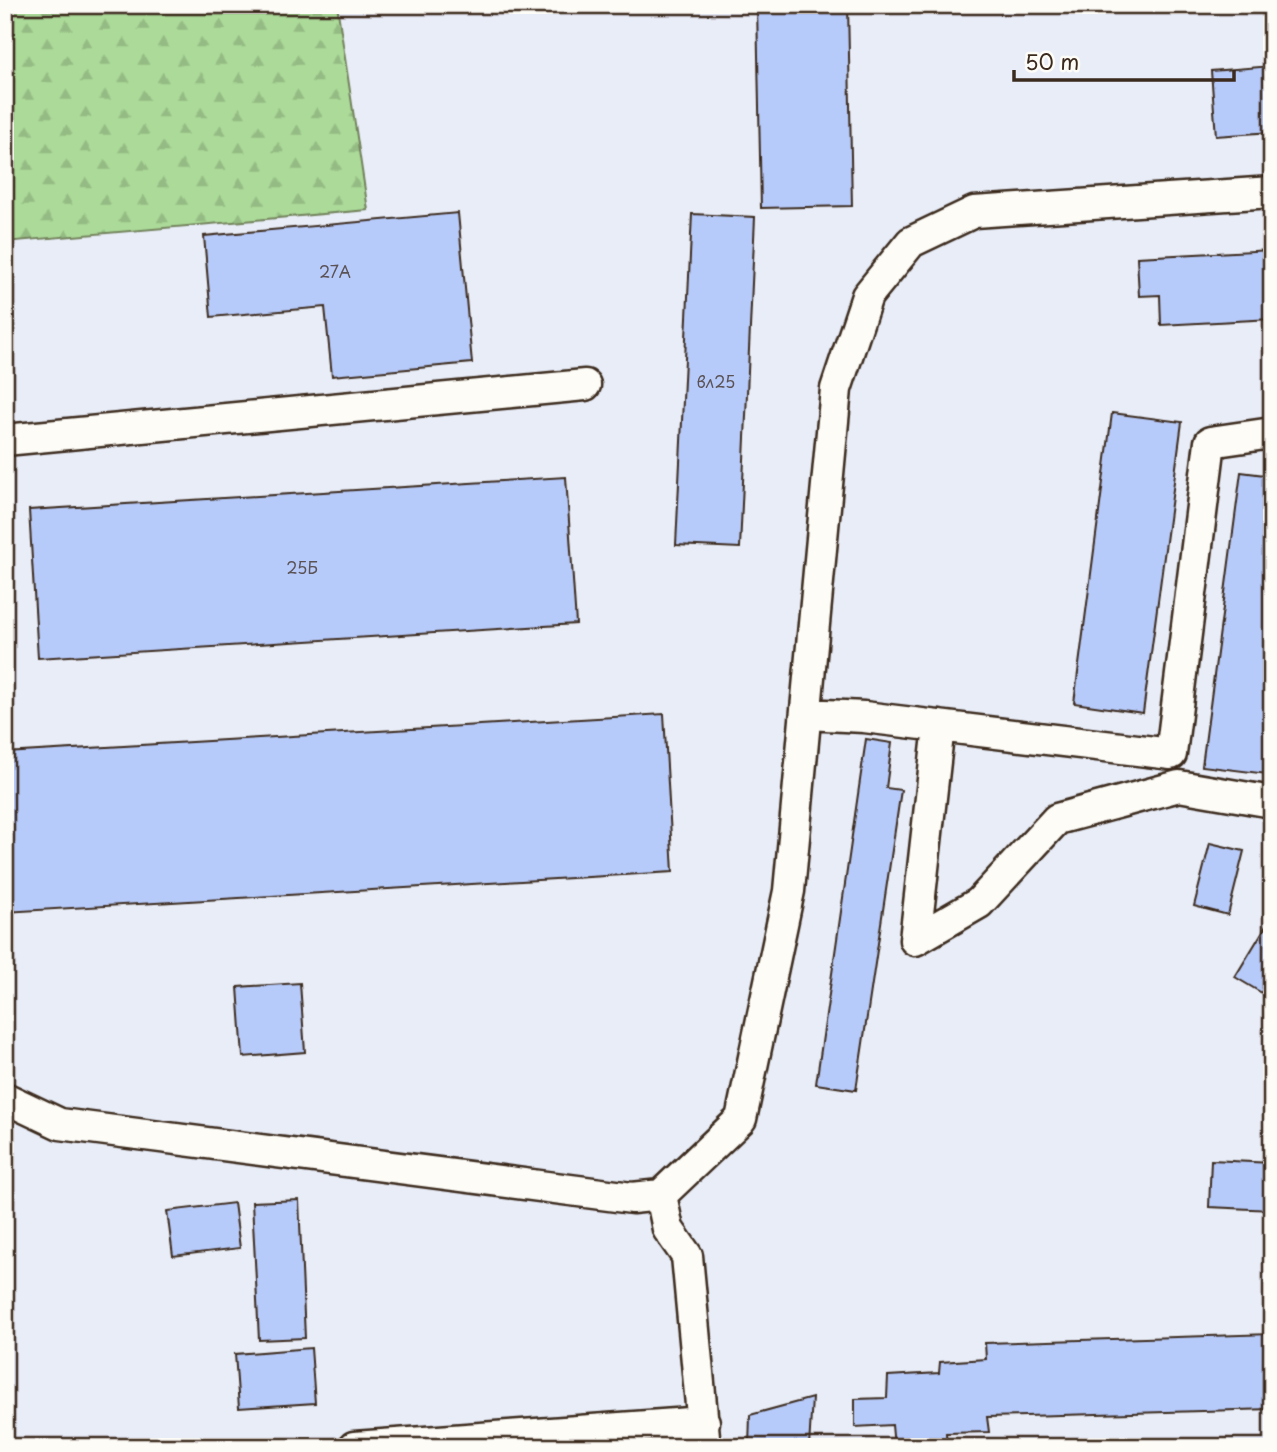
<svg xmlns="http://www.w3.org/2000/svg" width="1277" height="1452" font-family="'Playpen Sans',sans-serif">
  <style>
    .built { fill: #e8edf8 }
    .forest { fill: url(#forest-firs); stroke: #73825c; stroke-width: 2 }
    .building { fill: #b7cbfb; stroke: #3b2a1e; stroke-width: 2 }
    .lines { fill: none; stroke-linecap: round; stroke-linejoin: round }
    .minor-casing { stroke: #3b2a1e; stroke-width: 35 }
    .minor { stroke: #fdfcf7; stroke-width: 30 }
    .labels { text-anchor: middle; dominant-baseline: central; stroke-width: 5; stroke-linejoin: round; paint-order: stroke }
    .number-label { font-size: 16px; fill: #5a5255 }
  </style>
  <defs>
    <pattern id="forest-firs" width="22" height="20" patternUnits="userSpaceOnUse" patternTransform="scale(1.75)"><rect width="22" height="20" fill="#abda99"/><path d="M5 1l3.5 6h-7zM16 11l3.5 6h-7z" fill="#94bb83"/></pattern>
  </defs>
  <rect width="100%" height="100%" fill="#fdfcf7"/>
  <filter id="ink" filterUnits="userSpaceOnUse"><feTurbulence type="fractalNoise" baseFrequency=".0143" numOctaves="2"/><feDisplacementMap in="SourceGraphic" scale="14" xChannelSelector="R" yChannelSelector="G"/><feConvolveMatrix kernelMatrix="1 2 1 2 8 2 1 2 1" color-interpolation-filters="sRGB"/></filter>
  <g filter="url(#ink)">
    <path class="built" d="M337,5H1272V1447H5V242L367,210Z"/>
    <path class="forest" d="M49,5H337L368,210L5,242V10Z"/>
    <path class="building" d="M757,5H848L852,206L761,208Z
      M1272,66V132L1216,136L1211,71Z
      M458,213L472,363L332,376L325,307L211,317L204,236Z
      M692,214L755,217L740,548L676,545Z
      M1272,250V319L1161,325L1160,295L1139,296L1137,257Z
      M1112,413L1182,422L1143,713L1074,703Z
      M1241,472L1272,476V739L1267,774L1202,766Z
      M566,477L576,624L38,658L29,510Z
      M664,714L673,872L5,912V753Z
      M866,739L892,743L886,788L901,790L856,1090L816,1084Z
      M1210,843L1244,851L1228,915L1194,906Z
      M1272,916V999L1235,977Z
      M300,983L305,1052L243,1057L238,987Z
      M1211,1160L1272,1163V1210L1209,1207Z
      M299,1200L305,1338L259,1340L252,1202Z
      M234,1203L240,1248L173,1256L167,1211Z
      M1272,1334V1409L987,1417L989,1432L946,1433L947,1447H894L892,1425L855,1427V1399L887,1398L888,1376L939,1373L940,1362L986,1359L985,1343Z
      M311,1348L315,1403L239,1408L235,1354Z
      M812,1398L809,1447H749L750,1415Z"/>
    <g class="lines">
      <defs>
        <path id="minor" d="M5,440L585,385
          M806,714L864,717L1171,754L1210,442L1272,433
          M939,726L915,940L979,903L1057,819L1179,786L1272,802
          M5,1098L60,1124L632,1198L661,1195L741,1119L789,891L836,389L867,296L911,242L974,212L1272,192
          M661,1195L668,1229L687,1256L705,1447
          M354,1447L704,1422"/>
      </defs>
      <use href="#minor" class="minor-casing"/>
      <use href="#minor" class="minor"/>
    </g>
  </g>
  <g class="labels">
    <g class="number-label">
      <text x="335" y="271">27А</text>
      <text x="716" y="381">вл25</text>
      <text x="302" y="567">25Б</text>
    </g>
  </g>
  <rect width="1277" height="1452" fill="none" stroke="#fdfcf7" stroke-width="28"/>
  <rect x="14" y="14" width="1249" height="1424" fill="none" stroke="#3b2a1e" stroke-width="2.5" filter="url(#ink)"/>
  <path d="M1014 70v10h220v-10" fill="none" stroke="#3b2a1e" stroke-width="3.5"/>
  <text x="1025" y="70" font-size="21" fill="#3b2a1e" stroke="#fdfcf7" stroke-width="5" paint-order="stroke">50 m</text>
</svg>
